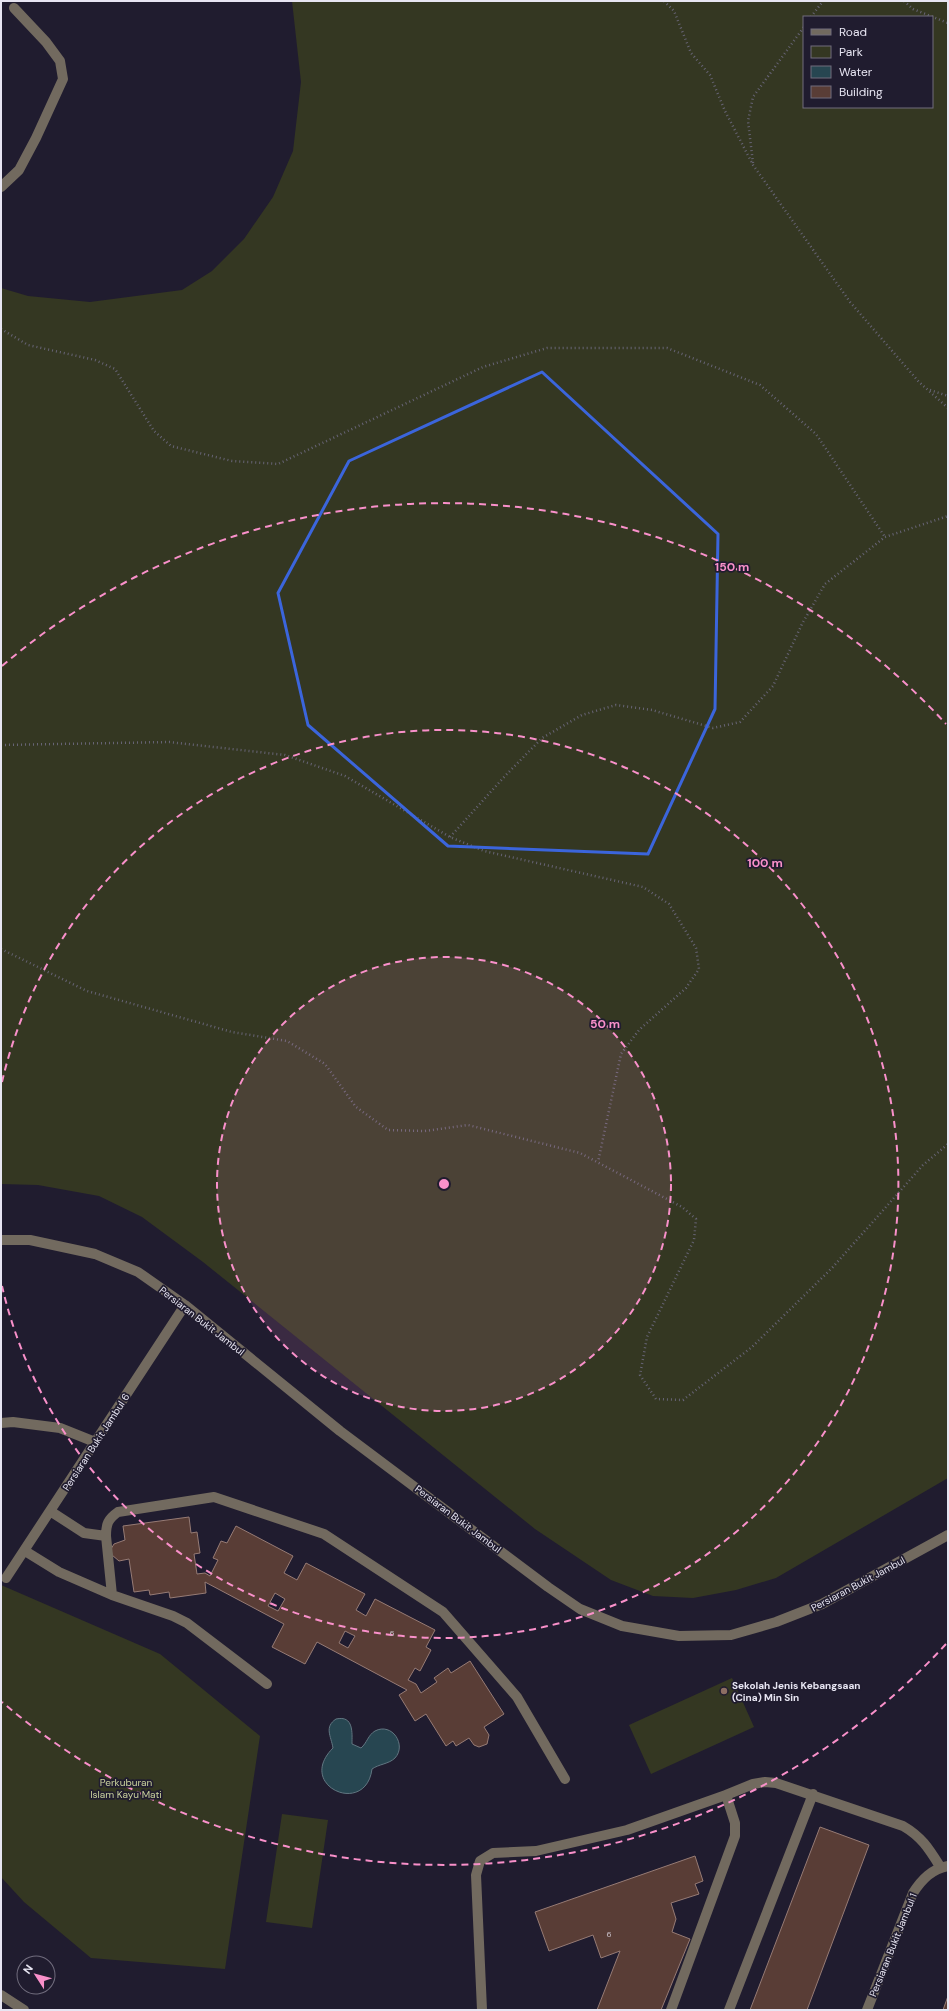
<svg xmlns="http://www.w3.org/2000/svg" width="949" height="2011" font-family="'DM Sans',sans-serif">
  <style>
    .green { fill: #343722; fill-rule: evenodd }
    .water { fill: #274651; stroke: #617681 }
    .building { fill: #593d36; stroke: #967b75; fill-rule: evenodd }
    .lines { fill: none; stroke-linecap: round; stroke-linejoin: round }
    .path { stroke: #676475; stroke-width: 2.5; stroke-dasharray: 1 3; stroke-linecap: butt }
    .minor { stroke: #726a5f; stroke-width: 10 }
    .marked { fill: none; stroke: #3b65dc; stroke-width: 3; stroke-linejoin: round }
    .ring { fill: none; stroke: #f990ca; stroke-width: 2; stroke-dasharray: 7 5 }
    .education-dot { fill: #8d6e63; stroke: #201c2f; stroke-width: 1.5 }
    .labels { text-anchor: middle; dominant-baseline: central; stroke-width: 3.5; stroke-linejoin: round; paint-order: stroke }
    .number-label { font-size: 8px; fill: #c4bbc3 }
    .street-label { font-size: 10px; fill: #e7e5f2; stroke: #201c2f }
    .poi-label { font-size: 10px; font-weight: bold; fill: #e7e5f2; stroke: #201c2f; text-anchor: start }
    .park-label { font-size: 10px; fill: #cbd39d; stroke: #201c2f }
    .centre { fill: #f990ca; stroke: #201c2f; stroke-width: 2 }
    .ring-label { font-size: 12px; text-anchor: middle; font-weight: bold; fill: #f990ca; stroke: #201c2f; stroke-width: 3.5; stroke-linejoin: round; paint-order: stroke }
  </style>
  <rect width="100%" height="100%" fill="#201c2f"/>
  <path class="green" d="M292,1H948V1478L776,1578L736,1590L693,1598L653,1596L611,1580L535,1529L203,1262L142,1217L99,1196L38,1185L1,1184V288L28,296L90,302L182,290L212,271L244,239L273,197L293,151L301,82ZM804,17H932V107H804Z
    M1,1585L160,1654L260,1736L225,1969L91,1958L24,1902L1,1877Z
    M732,1678L754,1727L651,1774L629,1725Z
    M282,1814L328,1820L312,1928L266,1922Z"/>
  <path class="water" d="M336,1719C354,1715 352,1733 352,1744L361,1748C367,1743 368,1735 375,1731C392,1722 407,1745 395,1758C389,1764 379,1764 372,1769C366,1817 295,1786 333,1748C331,1736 324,1727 336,1719Z"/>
  <path class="building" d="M189,1517L191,1533L197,1532L200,1553L194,1554L197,1574L205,1573L210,1576L218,1560L213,1558L221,1541L227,1543L236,1526L293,1556L284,1573L297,1580L306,1563L365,1594L356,1610L366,1616L375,1599L435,1630L426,1647L431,1650L420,1671L415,1668L408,1680L416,1684L421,1693L437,1682L434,1678L448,1668L451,1673L470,1661L504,1714L484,1727L489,1735L487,1744L479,1747L474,1745L469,1738L456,1746L453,1741L446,1746L426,1714L415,1721L399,1695L407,1690L317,1642L305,1664L272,1647L284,1624L205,1582L206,1593L170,1598L169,1592L150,1595L149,1590L134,1592L129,1559L119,1561L112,1555L111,1549L114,1544L125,1540L123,1526ZM275,1593L285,1599L278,1611L268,1606ZM345,1631L355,1636L348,1648L339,1643Z
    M820,1827L869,1845L807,2010H750Z
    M695,1856L703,1881L695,1884L699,1894L671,1903L676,1919L672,1932L690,1939L661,2010H597L620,1951L601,1958L593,1935L549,1951L535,1912Z
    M948,1996V2010H943Z"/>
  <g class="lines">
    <path class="path" d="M664,1L674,11L691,53L710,75L725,111L753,165L850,302L919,382L948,408
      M904,1L913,9L948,23
      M811,17L823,1
      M753,163L748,121L753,97L804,27
      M1,329L28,345L95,360L115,369L154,431L171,446L232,461L278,464L483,367L547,348H667L760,385L816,434L885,537
      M930,390L948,396
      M1,745L169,742L285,755L345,776L450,837L484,851L643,887L669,904L696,948L699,969L686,988L639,1030L621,1054L598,1162
      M450,837L505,776L542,738L582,715L616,705L652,710L713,728L740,722L773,686L802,624L825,584L885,537L948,516
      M1,949L87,991L232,1032L287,1041L325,1064L356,1107L388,1130L425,1131L468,1125L580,1153L682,1207L696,1219L694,1240L647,1337L640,1375L656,1399L683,1400L752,1347L833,1267L923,1165L948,1144"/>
    <path class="minor" d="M1,187L19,170L36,138L63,79L60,61L46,42L14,8
      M1,1240H30L95,1254L138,1272L185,1305L340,1431L548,1587L580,1609L622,1626L679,1636L731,1635L776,1622L822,1604L948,1535
      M1,1423L13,1422L60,1428L95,1442
      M50,1511L84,1533L106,1536
      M25,1551L59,1572L112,1595
      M6,1578L185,1305
      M267,1684L187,1623L173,1616L112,1595L106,1536C106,1524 108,1519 118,1512L214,1497L324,1534L443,1612L517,1697L565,1779
      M726,1795L753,1784L765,1782L776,1783L903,1826C922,1837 929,1849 941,1868
      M1,1995L24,2010
      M482,2010L476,1875L480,1861L493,1853L536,1851L627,1830L726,1795L735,1823V1836L671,2010
      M729,2010L813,1794
      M867,2010L913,1893C922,1879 932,1869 948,1866"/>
  </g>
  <path class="marked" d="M542,372L718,534L715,709L648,854L448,846L308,725L278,593L349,461Z"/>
  <circle cx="444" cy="1184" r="227" fill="#f990ca" fill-opacity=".12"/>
  <g class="ring">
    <circle cx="444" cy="1184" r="227"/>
    <path d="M2 1082A454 454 0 1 1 2 1286"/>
    <path d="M946 1644A681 681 0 0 1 2 1702M2 666A681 681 0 0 1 946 724"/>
  </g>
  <circle class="education-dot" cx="724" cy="1691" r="4"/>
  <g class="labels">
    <g class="number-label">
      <text x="392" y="1633">6</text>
      <text x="609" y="1934">6</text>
    </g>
    <g class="street-label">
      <text transform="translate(202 1321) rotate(38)">Persiaran Bukit Jambul</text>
      <text transform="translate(96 1442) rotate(-57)">Persiaran Bukit Jambul 6</text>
      <text transform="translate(458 1519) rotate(37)">Persiaran Bukit Jambul</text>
      <text transform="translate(858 1584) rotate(-28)">Persiaran Bukit Jambul</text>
      <text transform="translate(893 1945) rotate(-68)">Persiaran Bukit Jambul 1</text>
    </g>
    <g class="poi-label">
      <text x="732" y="1685">Sekolah Jenis Kebangsaan<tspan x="732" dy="12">(Cina) Min Sin</tspan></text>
    </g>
    <g class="park-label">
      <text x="126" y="1782">Perkuburan<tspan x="126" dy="12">Islam Kayu Mati</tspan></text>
    </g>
  </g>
  <circle cx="444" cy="1184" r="6" class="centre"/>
  <g class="ring-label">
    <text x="732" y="571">150 m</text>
    <text x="765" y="867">100 m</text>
    <text x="605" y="1028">50 m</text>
  </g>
  <rect width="949" height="2011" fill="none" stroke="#e7e5f2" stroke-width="4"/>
  <rect x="803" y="16" width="130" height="92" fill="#201c2f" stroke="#706c7d"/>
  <rect x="811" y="29" width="20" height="6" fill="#726a5f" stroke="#706c7d"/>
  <text x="839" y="36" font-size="12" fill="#e7e5f2">Road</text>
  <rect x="811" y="46" width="20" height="12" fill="#343722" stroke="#706c7d"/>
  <text x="839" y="56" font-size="12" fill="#e7e5f2">Park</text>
  <rect x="811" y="66" width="20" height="12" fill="#274651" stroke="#706c7d"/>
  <text x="839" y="76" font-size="12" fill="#e7e5f2">Water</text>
  <rect x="811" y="86" width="20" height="12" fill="#593d36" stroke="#706c7d"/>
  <text x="839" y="96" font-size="12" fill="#e7e5f2">Building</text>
  <g transform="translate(36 1975) rotate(306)"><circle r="19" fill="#201c2f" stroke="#706c7d"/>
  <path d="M0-3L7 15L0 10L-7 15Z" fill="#f990ca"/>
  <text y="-6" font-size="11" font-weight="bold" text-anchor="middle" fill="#e7e5f2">N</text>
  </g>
</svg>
